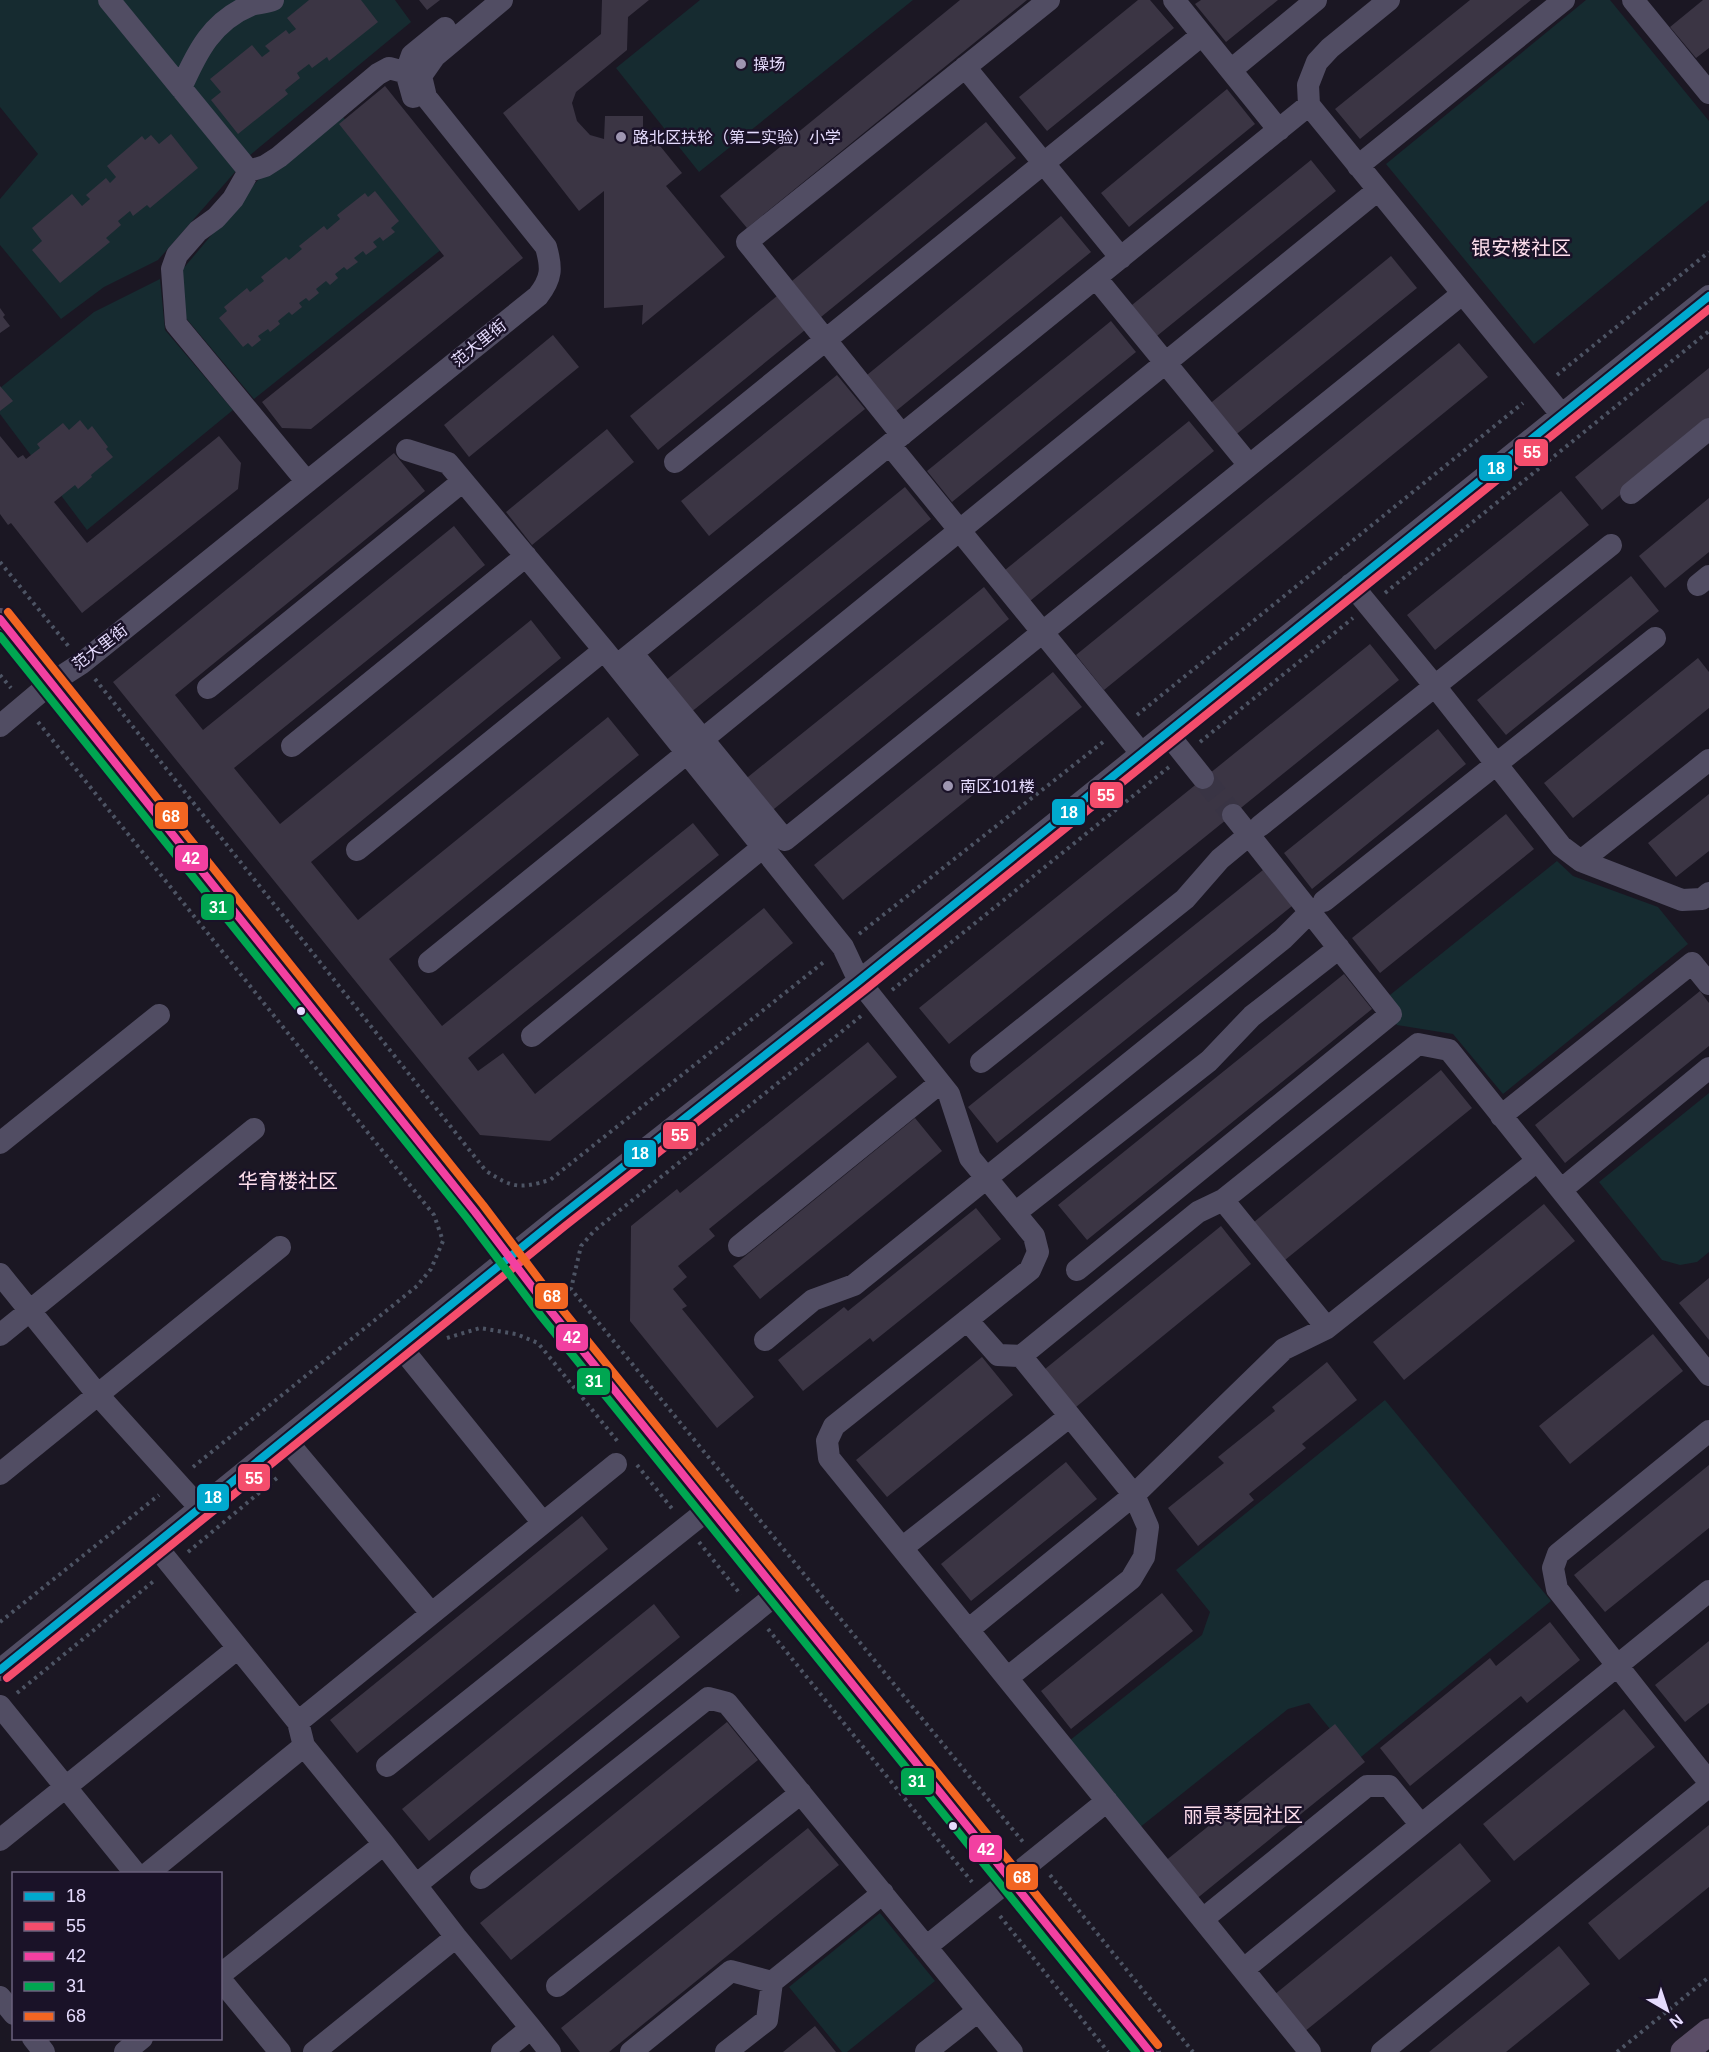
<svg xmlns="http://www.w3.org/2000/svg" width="1709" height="2052" font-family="Arial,'Noto Sans SC',sans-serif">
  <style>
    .green { fill: #162b30 }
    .building { fill: #3b3544 }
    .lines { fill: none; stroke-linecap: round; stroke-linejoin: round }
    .minor-tunnel { stroke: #393444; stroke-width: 22; stroke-dasharray: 22 11; stroke-linecap: butt }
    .path { stroke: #4d5464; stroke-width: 4; stroke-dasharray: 3 4.5; stroke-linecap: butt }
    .minor { stroke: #514d63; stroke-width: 22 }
    .major { stroke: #5b4e67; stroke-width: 27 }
    .bus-1-casing { stroke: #1a1228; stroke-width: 12 }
    .bus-2-casing { stroke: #1a1228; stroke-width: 12 }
    .bus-3-casing { stroke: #1a1228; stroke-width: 12 }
    .bus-4-casing { stroke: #1a1228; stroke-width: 12 }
    .bus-5-casing { stroke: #1a1228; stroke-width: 12 }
    .bus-1 { stroke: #00a9ce; stroke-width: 8 }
    .bus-2 { stroke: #f44d6c; stroke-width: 8 }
    .bus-3 { stroke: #f240a1; stroke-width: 8 }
    .bus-4 { stroke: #00a651; stroke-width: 8 }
    .bus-5 { stroke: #f26522; stroke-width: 8 }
    .poi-dot { fill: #9e96b1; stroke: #1a1228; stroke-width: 2 }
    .bus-dot { fill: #e5dbfd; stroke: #1a1228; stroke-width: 2 }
    .labels { text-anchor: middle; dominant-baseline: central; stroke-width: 5; stroke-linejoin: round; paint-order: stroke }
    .poi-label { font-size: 16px; fill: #e5dbfd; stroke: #1a1228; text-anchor: start }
    .street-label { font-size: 16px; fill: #e5dbfd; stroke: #1a1228 }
    .quarter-label { font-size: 20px; fill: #fdddeb; stroke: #1a1228 }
    .line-badge { stroke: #1a1228; stroke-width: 2 }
    .badge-label { font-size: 16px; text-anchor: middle; font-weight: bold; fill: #fff }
  </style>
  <rect width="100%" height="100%" fill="#1b1723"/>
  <path class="green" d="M0,0H395L411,22L249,156L158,260L104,287L61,319L0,245V199L38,154L0,107Z
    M700,0H913L699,172L616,68Z
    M1586,0H1610L1709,121V200L1534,344L1386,164Z
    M339,112L447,245L254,399L180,311L182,270L258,180Z
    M160,279L165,330L233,410L87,530L0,414V388L94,312Z
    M1557,861L1573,876L1658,907L1688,944L1503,1094L1453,1034L1397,1025L1380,1003Z
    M1709,1093V1252L1697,1262L1680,1265L1662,1260L1599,1182Z
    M1385,1400L1551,1601L1356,1761L1309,1703L1288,1709L1139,1828L1069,1741L1202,1635L1210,1612L1176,1570Z
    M880,1913L935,1981L847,2052H842L789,1987Z"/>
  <path class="building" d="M309,0H361L378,22L329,61L327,57L312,68L309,64L297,73L300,78L285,90L288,94L238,134L211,100L221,92L210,79L252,45L262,57L270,51L265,46L286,30L289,34L296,29L287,18Z
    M419,0H440L427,10Z
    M602,0H649L628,17L627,50L576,92L572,103L577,121L590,135L604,139L605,116H643V144L652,136L682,173L666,186L725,257L642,325L643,305L604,308V191L579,211L503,113L601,34Z
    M960,0H1027L747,228L720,196Z
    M1138,0H1150L1174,28L1047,131L1019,97Z
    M1201,0H1278L1226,42L1195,4Z
    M1470,0H1531L1360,139L1335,109Z
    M1703,0H1709V48L1696,58L1670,27Z
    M385,86L523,258L311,429L282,428L262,402L444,256L339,124Z
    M1227,89L1255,124L1129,227L1101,193Z
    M986,122L1016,158L821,317L792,281Z
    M171,134L198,168L150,208L147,205L133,216L130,211L118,221L121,225L106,238L110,242L60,283L32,250L42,241L32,228L72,194L82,206L90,199L86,195L106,178L110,183L116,177L107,166L142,136L145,140L151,135L159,144Z
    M1311,160L1336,191L1152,340L1127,309Z
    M375,191L399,221L391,228L395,232L383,241L380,237L373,242L377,247L366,255L363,251L354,258L358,262L347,270L344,267L335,274L338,278L330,285L326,281L316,289L319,293L309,301L306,298L299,303L302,307L292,315L289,312L278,321L280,324L270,332L268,329L258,336L261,340L252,347L248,343L243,347L219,318L227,311L224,307L247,288L250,292L264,281L261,277L286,257L289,260L302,249L299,246L324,226L327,230L340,219L337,215L365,193L368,197Z
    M1061,216L1091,252L896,411L867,375Z
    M1391,256L1417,288L1233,437L1207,406Z
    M777,296L805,330L658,450L630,416Z
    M0,308L5,315L3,317L10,326L0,333Z
    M1111,321L1136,352L952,502L927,471Z
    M553,335L579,367L469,457L444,425Z
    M1459,343L1488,377L1104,690L1076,655Z
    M1709,368V422L1602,510L1575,477Z
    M837,375L865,409L709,536L681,501Z
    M0,386L13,401L0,411Z
    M80,420L88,430L92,426L108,447L106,449L113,457L91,475L92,477L78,489L75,485L54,502L87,543L219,436L241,463L238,489L82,613L11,523L8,525L0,514V436L18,458L23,455L26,459L40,448L37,444L63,423L69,430Z
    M1189,421L1214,451L1030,601L1005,570Z
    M607,429L634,462L532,545L506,512Z
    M394,453L425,491L175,695L203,730L454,526L485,565L234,768L280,824L531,620L561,658L311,862L358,920L608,717L639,755L389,959L442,1026L693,823L719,855L468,1058L478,1071L503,1053L535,1094L764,908L793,943L550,1141L480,1135L113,682Z
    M905,487L931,519L690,713L665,681Z
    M1561,491L1589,525L1435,650L1407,615Z
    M1709,498V552L1665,588L1639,556Z
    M1631,576L1659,611L1506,735L1477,700Z
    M984,587L1009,619L769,813L743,781Z
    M1370,644L1399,680L949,1044L919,1008Z
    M1698,658L1709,672V708L1573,818L1544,783Z
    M1053,672L1082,707L843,900L814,865Z
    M1438,729L1466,764L1312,889L1284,853Z
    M1709,794V851L1676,877L1648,843Z
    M1506,814L1534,849L1380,973L1352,938Z
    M1263,870L1292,906L997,1143L968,1107Z
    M1344,974L1372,1009L1087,1240L1058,1205Z
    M1700,991L1709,1003V1046L1565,1163L1535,1125Z
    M868,1042L897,1077L709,1229L715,1236L678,1266L687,1277L673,1289L687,1306L682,1309L754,1397L717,1428L630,1321L631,1226L677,1189L680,1193Z
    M1441,1070L1472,1108L1285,1260L1254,1222Z
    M915,1118L942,1151L760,1299L733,1266Z
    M1544,1204L1575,1241L1404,1380L1373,1342Z
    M976,1208L1001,1239L873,1342L870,1338L803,1391L778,1360L844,1307L848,1311Z
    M1221,1226L1251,1264L1065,1416L1034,1378Z
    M1709,1278V1340L1679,1303Z
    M1653,1334L1683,1371L1570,1464L1539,1426Z
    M982,1357L1013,1395L887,1497L856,1460Z
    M1327,1362L1357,1400L1302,1444L1306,1448L1249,1494L1254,1500L1198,1546L1168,1508L1224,1463L1218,1457L1275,1411L1272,1407Z
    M1066,1462L1097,1499L971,1601L941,1564Z
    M1709,1465V1528L1605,1612L1574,1575Z
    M582,1516L608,1549L357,1753L330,1720Z
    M1162,1593L1193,1631L1071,1729L1041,1691Z
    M654,1604L680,1637L429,1841L402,1809Z
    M1550,1622L1580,1660L1527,1703L1521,1696L1410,1786L1380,1748L1490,1658L1496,1666Z
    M1709,1641V1703L1685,1722L1655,1685Z
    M1624,1709L1655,1747L1514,1861L1483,1824Z
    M727,1722L758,1760L511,1960L480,1923Z
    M1335,1724L1365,1762L1195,1900L1164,1862Z
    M1709,1825V1887L1619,1960L1588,1923Z
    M808,1828L839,1865L609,2052H580L561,2028Z
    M1460,1843L1491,1881L1304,2032L1274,1995Z
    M1559,1946L1590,1984L1506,2052H1429Z
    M815,2026L836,2052H783Z"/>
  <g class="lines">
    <path class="minor-tunnel" d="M1203,778L1233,815"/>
    <path class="path" d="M1557,375L1709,252
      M0,562L70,648
      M1385,593L1709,331
      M0,675L11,688
      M95,679L486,1171C513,1188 518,1189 550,1180L825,961
      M1137,715L1523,403
      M38,722L434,1215L443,1241L431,1269L417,1286L193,1467
      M1200,742L1353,618
      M859,934L1103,742
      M892,990L1169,767
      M861,1016L594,1231L581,1246L571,1289L1023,1842
      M447,1338L480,1328L516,1334L538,1343L619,1443
      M637,1465L674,1511
      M699,1542L741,1595
      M188,1552L277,1478
      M0,1622L159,1495
      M768,1629L972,1882
      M17,1693L155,1580
      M1050,1875L1193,2052
      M1000,1916L1108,2052
      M1617,2052L1709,1977"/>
    <path class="minor" d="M109,0L249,171L233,199L216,218L198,231L177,255L172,269L176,324L307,482
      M1174,0L1279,130
      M1389,0L1330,48L1317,62L1308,85L1309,105L1561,414
      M1633,0L1709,93
      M965,67L1121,258
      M1231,70L1316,0
      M181,88C197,52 212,21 251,5C258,3 267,3 273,0
      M413,97L406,72L412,55L445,28
      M1358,166L1564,0
      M249,171L265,166L279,157L378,74L389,68L419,76
      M1096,278L1249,465
      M902,435L747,242L1049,0
      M890,445L1141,753
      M407,450L448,463L604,650L843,947L859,981L949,1094L970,1158L1034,1236L1038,1252L1030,1270L834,1426L827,1441L829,1458L1310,2052
      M675,462L1202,35
      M1631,493L1709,429
      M1351,584L1434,685L1561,846L1581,861L1682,900L1702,899L1709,893
      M1698,585L1709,576
      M0,619L475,1212L549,1309L1150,2052
      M633,654L785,840L1462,294
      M620,663L1309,105
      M208,688L463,481
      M0,726L51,683L82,663L538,296C552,278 552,268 546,247L426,97L421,76L435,56L502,0
      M1167,733L1203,778
      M703,739L1378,190
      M292,746L526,556
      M1260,826L1611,545
      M357,850L604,650
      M1581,861L1709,760
      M1324,901L1655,638
      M429,962L687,753
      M532,1036L763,847
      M981,1062L1185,899L1220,859L1249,835L1233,815
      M1501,1116L1692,963L1709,984
      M0,1143L159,1015
      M1561,1190L1709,1068
      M1223,1200L1327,1328
      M1015,1213L1209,1061L1252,1016L1339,948
      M739,1246L940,1083
      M1077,1270L1391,1014L1249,835
      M0,1274L98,1395L200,1508
      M967,1320L998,1355L1021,1356L1198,1212L1223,1200L1418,1044L1449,1050L1709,1375
      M0,1335L254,1129
      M765,1340L813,1300L854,1285L1283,939L1310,912
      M400,1346L543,1523
      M1709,1431L1558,1554L1553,1568L1557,1589L1709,1782
      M285,1439L431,1613
      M0,1474L280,1247
      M155,1545L298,1722L304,1746L384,1844L456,1937L531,2028L502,2052
      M902,1548L1070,1416
      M968,1630L1134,1495L1021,1356
      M0,1670L558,1218L859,981L1709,296
      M1007,1678L1131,1579L1144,1557L1148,1527L1134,1495L1284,1349L1327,1328L1537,1161
      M0,1706L136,1874
      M298,1722L616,1464
      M387,1766L710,1508
      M0,1840L238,1648
      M147,1874L304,1746
      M481,1878L708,1698L727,1703L1012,2052
      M416,1885L778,1593
      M1203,1919L1367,1786H1389L1421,1825
      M926,1947L1107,1801
      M1244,1969L1709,1591
      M220,1975L384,1844
      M220,1979L280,2052
      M772,1982L883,1893
      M557,1986L801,1793
      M0,1997L14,2014
      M531,2028L550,2052
      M33,2038L44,2052
      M125,2052L142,2038
      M314,2052L456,1937
      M631,2052L731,1971L772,1982L767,2020L726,2052
      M926,2052L978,2011
      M1382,2052L1709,1786"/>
    <path class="major" d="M1684,2052L1709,2032"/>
    <defs>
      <path id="bus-1" d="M0,1670L558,1218L859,981L1709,296"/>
      <path id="bus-2" d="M7,1678L565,1226L866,989L1709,309"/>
      <path id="bus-3" d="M0,619L475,1212L549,1309L1150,2052"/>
      <path id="bus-4" d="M0,636L467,1218L541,1316L1136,2052"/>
      <path id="bus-5" d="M8,612L483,1205L557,1303L1158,2045"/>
    </defs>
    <use href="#bus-1" class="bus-1-casing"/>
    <use href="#bus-2" class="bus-2-casing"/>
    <use href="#bus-3" class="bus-3-casing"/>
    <use href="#bus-4" class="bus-4-casing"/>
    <use href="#bus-5" class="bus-5-casing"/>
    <use href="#bus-1" class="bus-1"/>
    <use href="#bus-2" class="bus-2"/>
    <use href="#bus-3" class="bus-3"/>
    <use href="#bus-4" class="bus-4"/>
    <use href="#bus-5" class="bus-5"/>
  </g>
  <g class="poi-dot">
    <circle cx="741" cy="64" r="6"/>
    <circle cx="621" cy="137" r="6"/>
    <circle cx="948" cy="786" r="6"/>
  </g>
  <g class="bus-dot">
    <circle cx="301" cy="1011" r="5"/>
    <circle cx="953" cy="1826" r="5"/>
  </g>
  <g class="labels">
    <g class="poi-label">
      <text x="753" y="64">操场</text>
      <text x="633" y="137">路北区扶轮（第二实验）小学</text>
      <text x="960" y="786">南区101楼</text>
    </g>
    <g class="street-label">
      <text transform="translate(479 343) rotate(-39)">范大里街</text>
      <text transform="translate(100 647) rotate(-37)">范大里街</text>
    </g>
    <g class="quarter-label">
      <text x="1521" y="248">银安楼社区</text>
      <text x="288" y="1181">华育楼社区</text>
      <text x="1243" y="1815">丽景琴园社区</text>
    </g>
  </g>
  <g class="line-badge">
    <rect x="1514" y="438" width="35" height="29" rx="6" fill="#f44d6c"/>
    <rect x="1478" y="454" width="35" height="28" rx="6" fill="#00a9ce"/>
    <rect x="1089" y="781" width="35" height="28" rx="6" fill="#f44d6c"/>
    <rect x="1051" y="798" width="35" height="28" rx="6" fill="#00a9ce"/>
    <rect x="154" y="801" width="35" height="29" rx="6" fill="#f26522"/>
    <rect x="174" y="844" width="35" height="28" rx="6" fill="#f240a1"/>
    <rect x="200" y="893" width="35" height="28" rx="6" fill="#00a651"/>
    <rect x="662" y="1121" width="35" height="29" rx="6" fill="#f44d6c"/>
    <rect x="623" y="1139" width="34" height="29" rx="6" fill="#00a9ce"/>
    <rect x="534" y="1282" width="35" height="28" rx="6" fill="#f26522"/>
    <rect x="555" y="1323" width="34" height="29" rx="6" fill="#f240a1"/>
    <rect x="576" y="1367" width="35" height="29" rx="6" fill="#00a651"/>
    <rect x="237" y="1463" width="34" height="29" rx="6" fill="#f44d6c"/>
    <rect x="196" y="1483" width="34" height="29" rx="6" fill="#00a9ce"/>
    <rect x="900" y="1767" width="35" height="29" rx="6" fill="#00a651"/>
    <rect x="968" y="1834" width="35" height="29" rx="6" fill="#f240a1"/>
    <rect x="1005" y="1863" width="34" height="28" rx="6" fill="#f26522"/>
  </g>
  <g class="badge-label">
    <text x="1532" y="458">55</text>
    <text x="1496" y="474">18</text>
    <text x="1106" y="801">55</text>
    <text x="1069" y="818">18</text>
    <text x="171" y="822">68</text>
    <text x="191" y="864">42</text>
    <text x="218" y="913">31</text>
    <text x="680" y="1141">55</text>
    <text x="640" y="1159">18</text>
    <text x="552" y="1302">68</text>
    <text x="572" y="1343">42</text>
    <text x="594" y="1387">31</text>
    <text x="254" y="1484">55</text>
    <text x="213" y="1503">18</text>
    <text x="917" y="1787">31</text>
    <text x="986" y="1855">42</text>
    <text x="1022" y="1883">68</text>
  </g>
  <rect x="12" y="1872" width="210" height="168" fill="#1a1228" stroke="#6b627d" stroke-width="1.5"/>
  <rect x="24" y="1892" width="30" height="9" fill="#00a9ce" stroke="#6b627d" stroke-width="1.5"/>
  <text x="66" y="1902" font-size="18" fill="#e5dbfd">18</text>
  <rect x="24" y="1922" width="30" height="9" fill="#f44d6c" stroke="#6b627d" stroke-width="1.5"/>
  <text x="66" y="1932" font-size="18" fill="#e5dbfd">55</text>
  <rect x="24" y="1952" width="30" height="9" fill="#f240a1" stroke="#6b627d" stroke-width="1.5"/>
  <text x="66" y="1962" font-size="18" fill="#e5dbfd">42</text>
  <rect x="24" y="1982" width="30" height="9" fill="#00a651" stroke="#6b627d" stroke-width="1.5"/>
  <text x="66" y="1992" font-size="18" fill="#e5dbfd">31</text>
  <rect x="24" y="2012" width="30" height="9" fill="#f26522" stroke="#6b627d" stroke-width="1.5"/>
  <text x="66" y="2022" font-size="18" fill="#e5dbfd">68</text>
  <g transform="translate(1667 2010) rotate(141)" stroke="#1a1228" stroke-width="4.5" paint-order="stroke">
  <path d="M0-4.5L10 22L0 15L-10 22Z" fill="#e5dbfd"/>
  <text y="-9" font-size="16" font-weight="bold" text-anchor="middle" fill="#e5dbfd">N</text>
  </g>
</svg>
